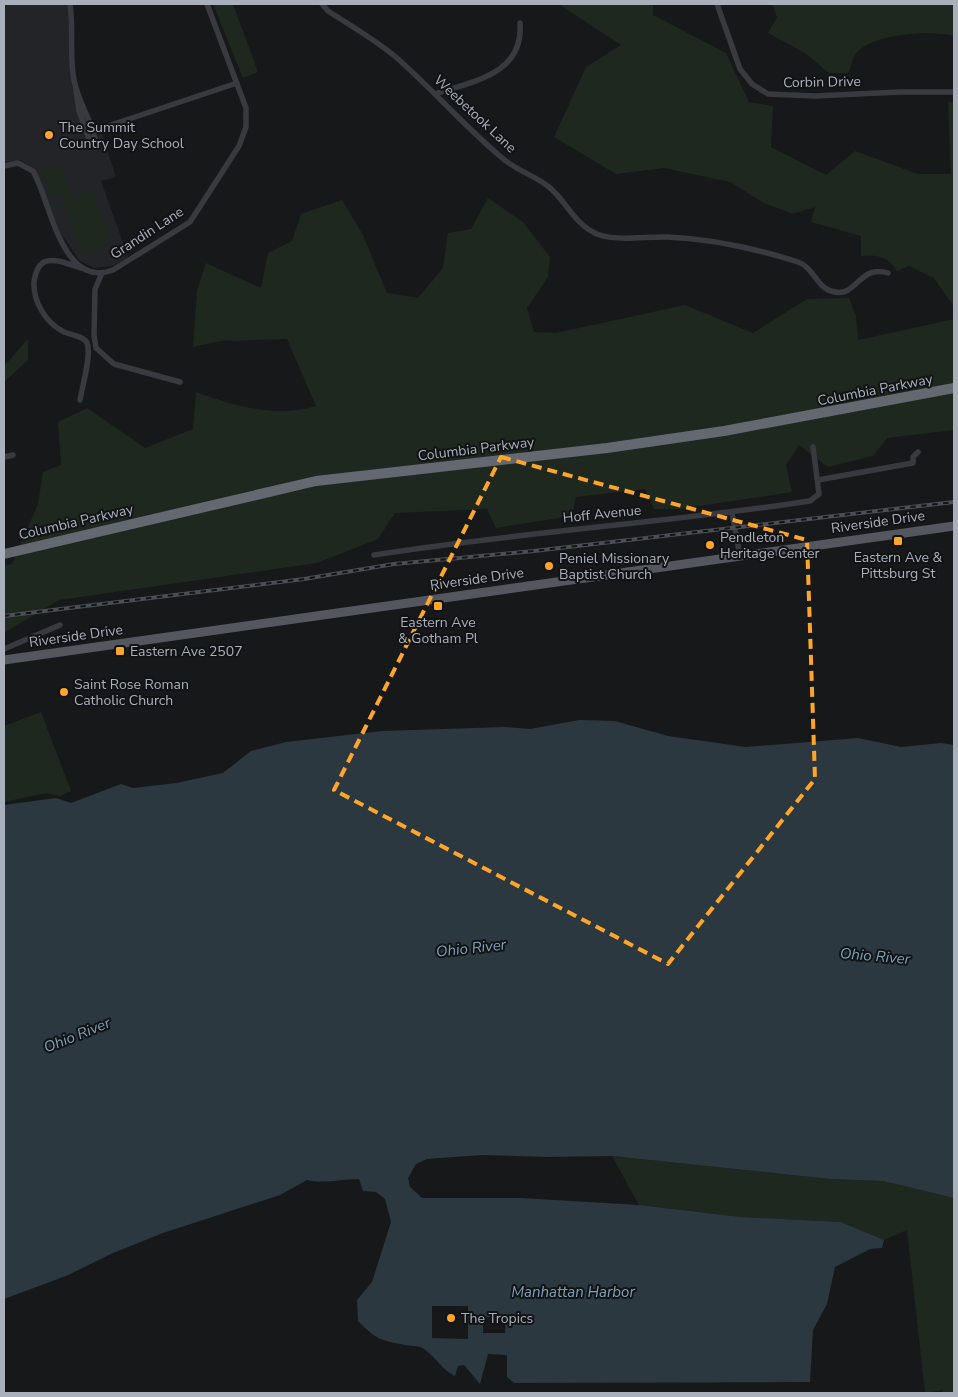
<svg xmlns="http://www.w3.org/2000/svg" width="958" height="1397" font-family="'Nunito Sans',sans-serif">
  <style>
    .built { fill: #232427 }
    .green { fill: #1f281f }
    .water { fill: #2c383f }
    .pier { fill: #17181a }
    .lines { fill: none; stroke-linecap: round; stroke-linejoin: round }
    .street { stroke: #383a3f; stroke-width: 5.5 }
    .primary { stroke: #54575f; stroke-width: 9 }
    .highway { stroke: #646871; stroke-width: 10 }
    .rail-casing { stroke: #4b4e54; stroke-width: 4 }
    .rail { stroke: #121315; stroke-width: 2; stroke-dasharray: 5.5; stroke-linecap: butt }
    .marked { fill: none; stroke: #ffa62a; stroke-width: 4; stroke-dasharray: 10 6; stroke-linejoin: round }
    .poi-dot { fill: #ffa62a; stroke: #121315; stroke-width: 2 }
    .labels { text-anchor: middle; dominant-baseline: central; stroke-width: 4; stroke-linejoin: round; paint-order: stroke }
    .street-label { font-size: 14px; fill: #a9b0bb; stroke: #121315 }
    .poi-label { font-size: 14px; fill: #a9b0bb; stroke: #121315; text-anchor: start }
    .water-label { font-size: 15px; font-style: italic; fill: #7da1b9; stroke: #121315 }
  </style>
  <rect width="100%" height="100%" fill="#17181a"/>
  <path class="built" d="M4,4H67L73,35L72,71L96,136L102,134L116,177L101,181L128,257L113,266L94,268L80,261L60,232L35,169L21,160L4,162Z"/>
  <path class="green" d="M213,4H233L258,72L243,78Z
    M561,4H653V15L726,53L749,102L773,106L771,147L826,175L855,151L918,174H951L948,102H954V307L934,278L909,266L897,271C888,257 878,254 861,256V236L811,222L815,207L793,214L764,203L730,182L664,168L616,174L554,137L586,67L621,45L563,7Z
    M772,4H954V36C931,30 870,33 855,55C852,60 851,68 848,73H829L805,53L768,33L777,17Z
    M61,165L76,208L74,196L93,190L110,240L107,246L86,252L79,249L62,197L57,195L50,198L40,172Z
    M488,198L523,222L550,257L548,277L527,308L534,332L556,333L685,305L753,333L807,299L849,298L856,316L858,340L954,319V430L887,438L873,456L828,467L799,445L786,465L792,492L679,509H654L645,489L576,497L572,516L496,528L487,509L395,513L378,539L317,563L59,600L4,633V566L12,564L38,504L43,472L61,465L58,422L87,408L145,448L193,429L196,392C234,406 276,418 316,406L287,339L221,341L193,347L197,290L206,263L261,288L268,253L292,241L301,214L342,200L363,235L387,293L418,298L443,268L448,233L471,229Z
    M28,339V360L4,382V366Z
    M41,712L71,791L60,796L47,793L4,802V726Z
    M612,1156L830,1179L883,1181L954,1198V1393H942L943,1390L925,1393L907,1230L884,1240L841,1222L741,1217L639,1205Z"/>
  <path class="water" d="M579,720L615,721L668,736L746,747L858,738L901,747L941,743L954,745V1198L883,1181L830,1179L612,1156L548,1157L482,1155L427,1159L416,1164L408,1178L410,1187L422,1198H521L639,1205L741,1217L841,1222L884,1240L882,1248L870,1249L835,1267L827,1304L813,1330L810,1382L514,1383L507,1377V1355L488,1354L480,1384L464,1365L458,1366L455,1376C442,1370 436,1357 424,1349C419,1345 410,1346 405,1345C379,1340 376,1339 358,1321L357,1300L372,1282L391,1222L385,1199L376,1192L363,1191L359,1179C342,1179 323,1184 307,1180L280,1195L163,1233L113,1253L66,1276L4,1299V805L56,798L71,803L121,784L133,788L176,783L223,773L251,751L286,742L382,731L504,727L530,729Z"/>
  <path class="pier" d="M432,1306H468V1339L432,1338Z
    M483,1317H506L505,1333H483Z"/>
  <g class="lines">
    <path class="street" d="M70,4C74,29 69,55 74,80C77,97 87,114 93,131L95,139L91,144L79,111L76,90
      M322,4L328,11C351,26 376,40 397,58C433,90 464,126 501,157C515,170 534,175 549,187C567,202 574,224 597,234C618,242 646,236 668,237C712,239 757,249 798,262C815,268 816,289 835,292C856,297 860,264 888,273
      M717,4L740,69L752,84L768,94L815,96L899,92H954
      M435,94C474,81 524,74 520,23
      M93,131L237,83
      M4,166L18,163L33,171C50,199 61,290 113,270L190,222L239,146L246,127V108L207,4
      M102,273L95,289L94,335L96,348L114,364L180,382
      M80,400C82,387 92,354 87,343C84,336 71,335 64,332C46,323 33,302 34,282C35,275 37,266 44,262C55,257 70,265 81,268
      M4,457L13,455
      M818,480L913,463V457L918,452
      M732,513L740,556
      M374,555C519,532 665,523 810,501L819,494L813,447
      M4,649L60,625"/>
    <path class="primary" d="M4,660L954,526"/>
    <path class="highway" d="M4,554L316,481L607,448L724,431L954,388"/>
    <defs>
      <path id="rail" d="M4,616L304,579L394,564L534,551L954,502"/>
    </defs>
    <use href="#rail" class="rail-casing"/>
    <use href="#rail" class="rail"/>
  </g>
  <path class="marked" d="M501,457L807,540L815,779L668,964L334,790Z"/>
  <g class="poi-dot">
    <circle cx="49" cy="135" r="5"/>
    <rect x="893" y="536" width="10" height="10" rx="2.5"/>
    <circle cx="710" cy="545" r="5"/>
    <circle cx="549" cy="566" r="5"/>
    <rect x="433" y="601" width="10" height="10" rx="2.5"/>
    <rect x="115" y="646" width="10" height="10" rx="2.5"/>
    <circle cx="64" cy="692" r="5"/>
    <circle cx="451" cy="1318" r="5"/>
  </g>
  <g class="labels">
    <g class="street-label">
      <text transform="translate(822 82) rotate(-1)">Corbin Drive</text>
      <text transform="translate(475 114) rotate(43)">Weebetook Lane</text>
      <text transform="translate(147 233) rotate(-33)">Grandin Lane</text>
      <text transform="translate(875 390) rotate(-11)">Columbia Parkway</text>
      <text transform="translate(476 449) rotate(-7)">Columbia Parkway</text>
      <text transform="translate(602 514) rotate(-6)">Hoff Avenue</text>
      <text transform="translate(76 522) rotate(-13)">Columbia Parkway</text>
      <text transform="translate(878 522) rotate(-8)">Riverside Drive</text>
      <text transform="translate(477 579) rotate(-8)">Riverside Drive</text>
      <text transform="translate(76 636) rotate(-8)">Riverside Drive</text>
    </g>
    <g class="poi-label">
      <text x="59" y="127">The Summit<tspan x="59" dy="16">Country Day School</tspan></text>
      <text x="720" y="537">Pendleton<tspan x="720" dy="16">Heritage Center</tspan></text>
      <text x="898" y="557" text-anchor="middle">Eastern Ave &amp;<tspan x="898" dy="16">Pittsburg St</tspan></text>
      <text x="559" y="558">Peniel Missionary<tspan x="559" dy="16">Baptist Church</tspan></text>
      <text x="438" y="622" text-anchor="middle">Eastern Ave<tspan x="438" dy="16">&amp; Gotham Pl</tspan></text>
      <text x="130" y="651">Eastern Ave 2507</text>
      <text x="74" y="684">Saint Rose Roman<tspan x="74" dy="16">Catholic Church</tspan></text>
      <text x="461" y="1318">The Tropics</text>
    </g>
    <g class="water-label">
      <text transform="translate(471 948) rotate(-6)">Ohio River</text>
      <text transform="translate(875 956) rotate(5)">Ohio River</text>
      <text transform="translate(77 1035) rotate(-22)">Ohio River</text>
      <text x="573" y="1292">Manhattan Harbor</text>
    </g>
  </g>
  <rect width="958" height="1397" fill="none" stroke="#a9b0bb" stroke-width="10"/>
</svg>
